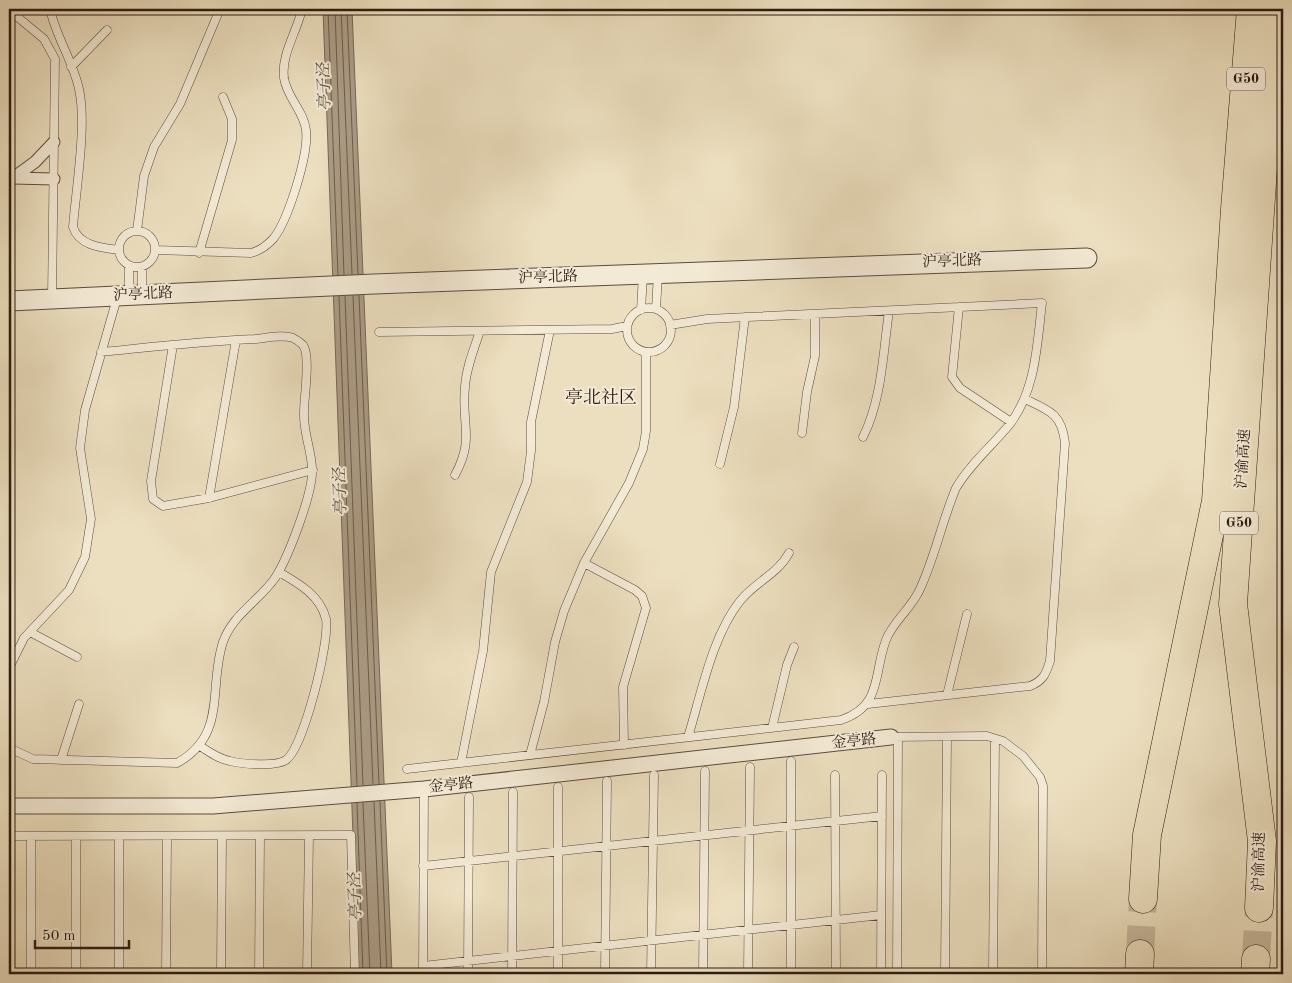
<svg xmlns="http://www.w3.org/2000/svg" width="1292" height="983" font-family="'Old Standard TT','Noto Serif SC',serif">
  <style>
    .water { fill: #ab9c85; stroke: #786858 }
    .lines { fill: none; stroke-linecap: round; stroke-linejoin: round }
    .shore { stroke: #6c5c4c; stroke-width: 1 }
    .motorway-tunnel { stroke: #c6b89d; stroke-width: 28; stroke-dasharray: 28 14; stroke-linecap: butt }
    .service-casing { stroke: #5c4c3f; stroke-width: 9 }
    .pedestrian-casing { stroke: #5c4c3f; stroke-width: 13 }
    .minor-casing { stroke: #5c4c3f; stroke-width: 17 }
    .tertiary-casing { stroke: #5c4c3f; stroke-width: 21 }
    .motorway-casing { stroke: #2c1b14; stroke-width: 29 }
    .service { stroke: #f3ead5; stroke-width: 8 }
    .pedestrian { stroke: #f3ead5; stroke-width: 11 }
    .minor { stroke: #f3ead5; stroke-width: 15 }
    .tertiary { stroke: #f3ead5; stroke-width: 19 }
    .motorway { stroke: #ecdfbf; stroke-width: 28 }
    .labels { text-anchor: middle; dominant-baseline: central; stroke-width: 4; stroke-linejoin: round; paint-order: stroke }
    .shield { fill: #f3ead5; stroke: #68594e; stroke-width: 1 }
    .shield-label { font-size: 14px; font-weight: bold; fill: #2c1b14 }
    .street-label { font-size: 15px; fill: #2c1b14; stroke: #f3ead5 }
    .water-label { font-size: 16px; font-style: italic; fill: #5f4f41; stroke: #f3ead5 }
    .quarter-label { font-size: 18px; fill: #2c1b14; stroke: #f3ead5 }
  </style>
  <rect width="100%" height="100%" fill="#ecdfbf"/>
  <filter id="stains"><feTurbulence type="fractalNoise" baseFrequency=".004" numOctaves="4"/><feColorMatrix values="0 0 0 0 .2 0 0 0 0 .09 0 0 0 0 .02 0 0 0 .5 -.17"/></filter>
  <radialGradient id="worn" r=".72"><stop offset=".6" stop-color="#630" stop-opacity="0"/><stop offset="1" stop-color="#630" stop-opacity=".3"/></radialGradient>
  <path class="water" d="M323,9H352L392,974H358Z"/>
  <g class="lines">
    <path class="shore" d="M328,9L338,275
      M335,9L344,275
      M341,9L352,274
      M347,9L358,274
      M359,295L379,784
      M339,296L357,786
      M345,296L363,785
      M353,296L373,784
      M380,801L387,974
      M374,802L381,974
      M357,803L363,974
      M363,803L370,974"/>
    <path class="motorway-tunnel" d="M1140,954L1143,899
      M1256,959L1259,908"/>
    <defs>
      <path id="service" d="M50,9C56,37 73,61 79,89C87,124 76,189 73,227C79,246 102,248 119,250
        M9,10L44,39L55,59L52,299
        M71,67L107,30
        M119 249a18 18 0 1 1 36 0a18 18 0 1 1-36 0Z
        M137,231L144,176L154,147L180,104L220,9
        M155,250L251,253C261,250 266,246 273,239C288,221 309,154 306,130C304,111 287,98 284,78C281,54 297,32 302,9
        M199,253L232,140V119L223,97
        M129,266V295
        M142,267V295
        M959,307L952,377L960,388L1011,422
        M627 330a22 22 0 1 1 44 0a22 22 0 1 1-44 0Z
        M656,309L658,274
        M641,310L643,275
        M379,332L612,329L627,326
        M173,345L151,481L153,499L163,506L209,498L313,470
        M802,433L807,392L815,356V314
        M863,437C882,399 883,353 889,311
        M720,464L734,407L745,317
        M455,475C475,438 461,425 465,387C466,368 474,349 480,331
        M209,498L236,340
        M584,563L635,590L642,596L646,608L623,687L624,745
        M30,632L77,657
        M9,668L24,638L69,590L85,557L91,519L80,448L85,410L117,298
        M947,695L967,614
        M868,704L1030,686C1043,681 1046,674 1050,661L1065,443C1062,414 1049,410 1025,399
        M772,728L787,665L794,647
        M688,737C701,695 712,636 740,601C755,582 778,574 789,553
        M891,737L987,736L1003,741L1023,756L1040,777L1043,786L1042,974
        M200,746C209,752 219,759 230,761C242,764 276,767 286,760C304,747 330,641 326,619C320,595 298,583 279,572
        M9,748L33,759L177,763C228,735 208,687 223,642C233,614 259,601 275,578C288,558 314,491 312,468C311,448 303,432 304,412C304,397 311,355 303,345C301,343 295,339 293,338C283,334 266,338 255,339C204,341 152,347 101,352
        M530,755L544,702L555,642L564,611L584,563L629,483L643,449L646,431V352
        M61,760L79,704
        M461,763L483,651L491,572L527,482L531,451V422L550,330
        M407,769L841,720C883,706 873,674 886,640C893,621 912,608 920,589C935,557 942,521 956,488C970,464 992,446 1010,424C1036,389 1037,345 1042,303L707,319L670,325
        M835,775L836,974
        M558,787V974
        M9,836L351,835L355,974
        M119,836V974
        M423,866L882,816
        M423,966L881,915
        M31,974V836
        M76,974V836
        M166,974L167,836
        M221,974L222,836
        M259,974L260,836
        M307,974L309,836
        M423,974L424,789
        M468,974L469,797
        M512,974L513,792
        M605,974L607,781
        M651,974L654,775
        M703,974L705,771
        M748,974L750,767
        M791,974V761
        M881,974L882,775
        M897,974L898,737
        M945,974L947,737
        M993,974L995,739"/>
      <path id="pedestrian" d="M9,178H13L35,162L54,142
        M13,178L54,179"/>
      <path id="minor" d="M9,806H213L424,789L891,737"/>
      <path id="tertiary" d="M9,301L374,284L1087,258"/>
      <path id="motorway" d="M1143,899L1147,835L1216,501L1235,209L1251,9
        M1259,908L1262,841L1233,604L1274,9
        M1139,974L1140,954
        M1255,974L1256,959"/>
    </defs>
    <use href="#service" class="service-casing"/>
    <use href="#pedestrian" class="pedestrian-casing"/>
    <use href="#minor" class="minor-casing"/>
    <use href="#tertiary" class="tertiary-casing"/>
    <use href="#motorway" class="motorway-casing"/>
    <use href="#service" class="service"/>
    <use href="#pedestrian" class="pedestrian"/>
    <use href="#minor" class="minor"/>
    <use href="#tertiary" class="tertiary"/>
    <use href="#motorway" class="motorway"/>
  </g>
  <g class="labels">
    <g class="shield">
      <rect x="1227" y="67.5" width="38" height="23" rx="4"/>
      <rect x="1220" y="511.5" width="38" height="23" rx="4"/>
    </g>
    <g class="shield-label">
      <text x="1246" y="79">G50</text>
      <text x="1239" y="523">G50</text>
    </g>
    <g class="street-label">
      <text transform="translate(952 262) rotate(-2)">沪亭北路</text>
      <text transform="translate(548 278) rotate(-2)">沪亭北路</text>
      <text transform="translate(143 295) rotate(-3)">沪亭北路</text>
      <text transform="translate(1244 459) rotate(-86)">沪渝高速</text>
      <text transform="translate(854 742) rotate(-6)">金亭路</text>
      <text transform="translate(451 786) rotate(-6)">金亭路</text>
      <text transform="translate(1260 862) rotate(-89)">沪渝高速</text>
    </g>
    <g class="water-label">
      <text transform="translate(325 87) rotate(-92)">亭子泾</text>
      <text transform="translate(341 492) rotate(-92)">亭子泾</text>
      <text transform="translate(356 897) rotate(-92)">亭子泾</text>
    </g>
    <g class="quarter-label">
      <text x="601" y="398">亭北社区</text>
    </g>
  </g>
  <rect width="1292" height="983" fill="none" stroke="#ecdfbf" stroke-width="30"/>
  <rect x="10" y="10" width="1272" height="963" fill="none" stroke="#2c1b14" stroke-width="2.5"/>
  <rect x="15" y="15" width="1262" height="953" fill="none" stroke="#2c1b14"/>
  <path d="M35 940v8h94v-8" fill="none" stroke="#2c1b14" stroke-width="2.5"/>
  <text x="42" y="940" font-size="15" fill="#2c1b14" stroke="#f3ead5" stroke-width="4" paint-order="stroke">50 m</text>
  <rect width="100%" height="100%" filter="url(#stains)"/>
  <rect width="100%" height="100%" fill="url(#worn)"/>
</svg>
